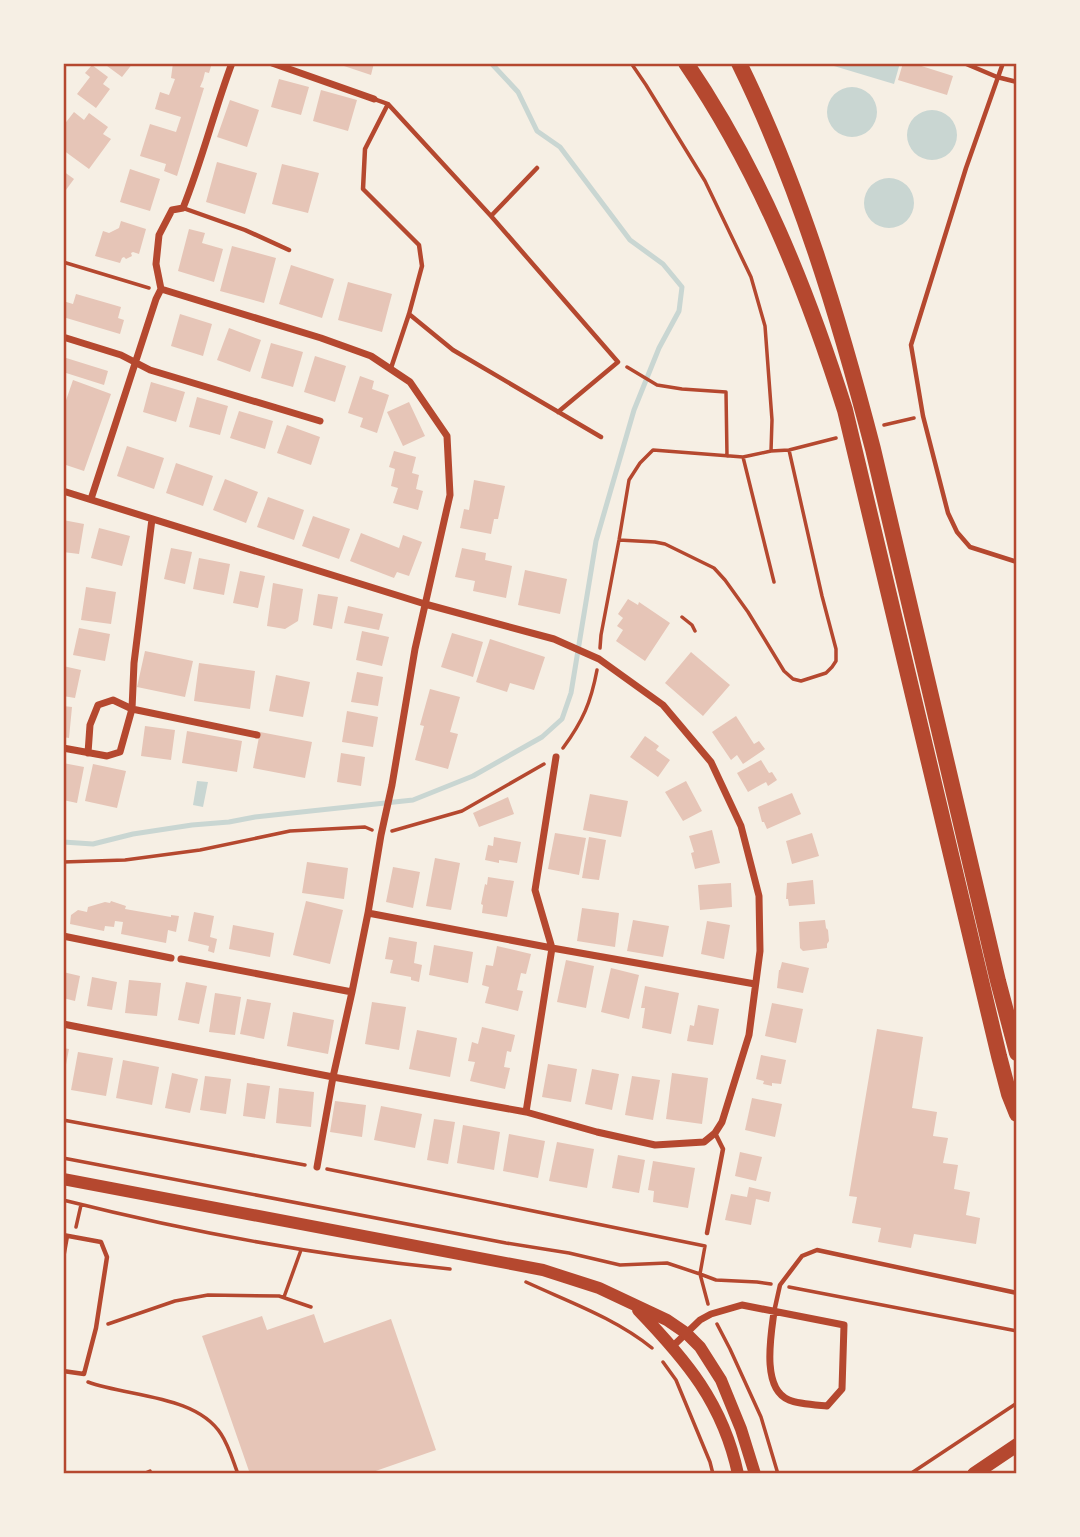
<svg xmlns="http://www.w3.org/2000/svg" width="1080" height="1537" font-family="Poppins,sans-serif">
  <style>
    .water { fill: #c9d6d2 }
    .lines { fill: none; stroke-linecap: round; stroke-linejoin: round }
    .stream { stroke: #c9d6d2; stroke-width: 5 }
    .building { fill: #e6c5b7 }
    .path { stroke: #b5482f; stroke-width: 3.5 }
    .service { stroke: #b5482f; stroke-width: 4.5 }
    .minor { stroke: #b5482f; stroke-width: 7 }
    .secondary { stroke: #b5482f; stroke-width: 12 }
    .primary { stroke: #b5482f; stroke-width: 14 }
    .motorway { stroke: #b5482f; stroke-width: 16 }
    .neatline { fill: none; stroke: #b5482f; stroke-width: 2.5 }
  </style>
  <rect width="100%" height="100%" fill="#f6efe4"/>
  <path class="water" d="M824,63H900L894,84Z
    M827 112a25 25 0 1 1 50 0a25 25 0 1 1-50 0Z
    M907 135a25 25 0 1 1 50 0a25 25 0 1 1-50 0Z
    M864 203a25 25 0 1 1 50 0a25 25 0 1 1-50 0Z
    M197,781L208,782L203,807L193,805Z"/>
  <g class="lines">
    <path class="stream" d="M63,842L93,844L133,834L192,825L229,822L255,817L413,800L473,776L542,737L562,719L571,693L596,541L634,410L659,348L679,311L682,287L663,264L630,240L560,147L537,131L518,92L491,63"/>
  </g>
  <path class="building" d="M103,63H133L122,77Z
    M173,63H212L209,73L205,72L203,80L200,87L204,88L177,176L164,171L166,164L140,156L150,124L176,132L181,117L155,109L160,92L169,95L175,79L171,78Z
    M335,63H374L371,75Z
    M903,63H912L953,76L947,95L898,80Z
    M92,65L108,77L103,84L110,89L96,108L77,94L90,77L85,73Z
    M279,79L309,87L301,115L271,107Z
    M321,90L357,100L348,131L313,121Z
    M230,100L259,110L247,147L217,137Z
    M74,112L84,120L89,113L108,127L103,134L111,139L89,169L63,150V126Z
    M217,162L257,173L245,214L206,202Z
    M282,164L319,173L308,213L272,204Z
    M130,169L160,179L150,211L120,202Z
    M63,171L74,179L63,194Z
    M121,221L146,229L139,254L133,252L131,253L132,256L126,259L124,257L122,258L120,263L95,256L103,231L109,233L119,228Z
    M189,229L205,233L202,243L223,249L214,282L178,271Z
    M232,246L276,258L264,303L220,291Z
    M291,265L334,279L322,318L279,304Z
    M348,282L392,294L382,332L338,320Z
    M76,294L121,307L118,318L124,320L120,334L63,317V301L73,304Z
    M180,314L212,324L203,356L171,346Z
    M229,328L261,340L250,372L217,360Z
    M271,343L303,352L293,387L261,378Z
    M315,356L346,366L335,402L304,392Z
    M63,357L108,371L104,385L63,372Z
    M360,376L374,381L372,389L389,395L377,433L360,427L363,418L348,413Z
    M73,380L111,394L84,471L63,464V409Z
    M151,382L185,392L176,422L143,412Z
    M197,397L228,406L220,435L189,427Z
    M409,402L425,436L403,446L387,412Z
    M239,411L273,421L265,449L230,438Z
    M287,425L320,437L311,465L277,453Z
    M127,446L164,458L154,489L117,476Z
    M394,451L416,457L412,473L419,475L416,489L423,491L418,510L393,503L398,488L391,486L395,469L389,467Z
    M176,463L213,476L203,506L166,493Z
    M225,479L258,492L246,523L213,510Z
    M474,480L505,486L498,519H494L491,534L460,528L464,509L469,510Z
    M268,497L304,510L294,540L257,527Z
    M313,516L350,529L339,559L302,546Z
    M63,520L84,524L79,554L63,552Z
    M99,528L130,536L122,566L91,558Z
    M361,533L399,548L403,535L422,542L409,576L397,572L394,578L350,561Z
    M171,548L192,552L185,584L164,579Z
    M462,548L486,553L485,560L512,566L506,598L473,591L475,581L455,577Z
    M199,558L230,564L224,595L193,589Z
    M525,570L567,579L560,614L518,605Z
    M240,571L265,576L258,608L233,603Z
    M273,583L303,589L298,621L285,629L267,626Z
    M86,587L116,592L111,624L81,620Z
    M318,594L338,597L332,629L313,625Z
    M628,599L638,605L639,602L670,623L645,661L616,641L623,630L617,626L623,618L618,614Z
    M348,606L383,614L379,630L344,623Z
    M79,628L110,634L105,661L73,655Z
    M362,631L389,637L382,666L356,660Z
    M452,633L483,642L473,677L441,667Z
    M490,639L545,657L534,690L510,683L507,692L476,682Z
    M145,651L193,661L185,697L137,687Z
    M691,652L730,685L703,716L665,683Z
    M199,663L255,671L250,709L194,701Z
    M63,666L81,670L75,698L63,696Z
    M357,672L383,677L378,706L351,702Z
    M276,675L310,682L303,717L269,711Z
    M430,689L460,697L450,732L458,734L448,769L415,760L424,726L420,725Z
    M63,706L72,707L69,738L63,737Z
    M347,711L378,717L373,747L342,742Z
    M736,716L754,744L759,741L765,749L743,764L737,755L731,760L712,732Z
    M145,726L175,730L171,760L141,756Z
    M187,731L242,741L237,772L182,763Z
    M260,732L312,742L305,778L253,768Z
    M645,736L659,746L656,750L670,760L658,777L630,757Z
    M341,753L365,757L361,786L337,782Z
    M761,760L769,773L772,772L777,780L768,786L766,782L748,792L737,773Z
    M63,763L84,767L77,803L63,800Z
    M93,764L126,771L117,808L85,801Z
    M686,781L702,811L683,821L665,792Z
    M792,793L801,814L767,829L764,822H762L758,807Z
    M590,794L628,801L621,837L583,830Z
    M508,797L514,814L479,827L473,813Z
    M712,830L720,863L695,869L691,853L694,852L689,836Z
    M555,833L586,838L579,875L548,869Z
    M812,833L819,856L792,864L786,841Z
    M494,837L521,842L517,863L499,860V863L485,860L488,845L493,846Z
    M589,837L606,840L599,880L582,878Z
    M435,858L460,863L451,910L426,906Z
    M307,862L348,868L344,899L302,893Z
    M393,867L420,872L413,908L386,902Z
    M488,877L514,881L507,917L482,913L483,905L481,904L485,884L487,885Z
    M813,880L815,904L789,906L788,899H786L787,883Z
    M731,883L732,907L700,910L698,885Z
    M111,901L126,906L125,909L171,917V915L179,916L176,932L168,930L166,943L121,934L123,922L115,921L114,927L105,926L104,931L70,924L71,915L78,910L87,912L88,907L105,902L110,903Z
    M306,901L343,910L330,964L293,955Z
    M582,908L619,913L615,947L577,941Z
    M194,912L214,916L210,937L217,939L214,953L208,951L209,946L188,941Z
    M633,920L669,926L663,957L627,951Z
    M825,920L826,928L828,930L829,941L827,944V948L803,951L800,948L799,922Z
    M707,921L730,925L724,959L701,954Z
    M233,925L274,933L270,957L229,949Z
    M389,937L417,942L414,963L422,965L419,982L411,980V977L390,973L393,960L385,959Z
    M434,945L473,952L468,983L429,975Z
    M497,946L531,954L526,974L521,973L517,990L523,991L518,1011L485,1003L489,987L482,985L486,965L493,966Z
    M566,960L594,966L586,1008L557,1002Z
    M782,962L809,968L803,993L777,988L779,970H780Z
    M611,968L639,975L629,1019L601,1012Z
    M63,972L80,976L75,1001L63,998Z
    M92,977L117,982L112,1010L87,1006Z
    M129,980L161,983L157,1016L125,1013Z
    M186,982L207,986L199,1024L178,1020Z
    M645,986L679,993L671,1034L642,1028L645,1008H641Z
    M215,993L241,997L235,1035L209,1032Z
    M247,999L271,1003L264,1039L240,1034Z
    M372,1002L406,1007L399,1050L365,1044Z
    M772,1003L803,1009L796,1043L765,1036Z
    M698,1005L719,1009L713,1045L687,1041L690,1025L694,1026Z
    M293,1012L334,1020L328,1054L287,1046Z
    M482,1027L515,1035L511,1052L507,1051L504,1067L510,1068L505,1089L470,1081L475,1062L468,1061L472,1042L478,1044Z
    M877,1029L923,1037L912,1108L937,1112L933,1136L948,1138L943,1163L958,1165L954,1189L970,1192L966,1215L980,1218L976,1244L914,1234L911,1248L878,1242L881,1228L852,1223L857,1197L849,1196Z
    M417,1030L457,1038L450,1077L409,1069Z
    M63,1048L69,1049L64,1075H63Z
    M78,1052L113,1058L106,1096L71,1090Z
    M761,1055L786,1060L781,1084L772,1083V1086L763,1084L764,1081L756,1079Z
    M123,1060L159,1067L152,1105L116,1098Z
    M548,1064L577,1069L571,1102L542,1097Z
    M592,1069L619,1074L612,1110L585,1104Z
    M172,1073L198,1079L190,1113L165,1108Z
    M672,1073L708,1078L702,1124L666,1119Z
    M205,1076L231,1079L226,1114L200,1110Z
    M632,1076L660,1080L653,1120L625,1115Z
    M247,1083L270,1086L265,1119L243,1116Z
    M279,1088L314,1092L311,1127L276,1123Z
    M752,1098L782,1104L775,1137L745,1130Z
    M335,1101L366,1105L362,1137L330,1132Z
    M381,1106L422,1114L415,1148L374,1140Z
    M434,1119L455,1122L448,1164L427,1160Z
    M463,1125L500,1132L494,1170L457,1163Z
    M509,1134L545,1141L538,1178L503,1171Z
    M557,1142L594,1149L587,1188L549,1181Z
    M740,1152L762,1157L756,1181L735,1176Z
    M618,1155L645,1160L639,1193L612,1188Z
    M653,1161L695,1168L688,1208L653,1202L654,1191L648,1190Z
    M749,1187L771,1192L769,1202L756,1199L751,1225L725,1220L731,1194L747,1197Z
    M314,1314L324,1343L391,1319L436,1450L367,1474H250L202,1336L262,1316L267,1330Z"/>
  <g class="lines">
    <path class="path" d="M631,63L646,85L705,181L751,277L765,326L772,420L771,451
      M63,262L149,288
      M627,367L657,385L682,389L726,392L727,456
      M884,425L914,418
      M743,457L774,582
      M619,540L655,542L665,544L714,568L725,580L748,612L784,671L793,679L801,681L826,673L832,667L836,661V649L822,596L789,450
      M682,617L692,625L695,631
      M600,648L601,635L619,540L629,480L640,463L653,450L743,457L771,451L789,450L836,438
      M563,748C583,721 591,702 597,670
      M392,831L462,811L544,764
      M63,862L125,860L200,850L290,831L365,827L372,830
      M63,1120L305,1165
      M63,1158L506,1243L569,1253L620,1265L667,1263L700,1274L708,1304
      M327,1169L705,1246
      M63,1200C190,1232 320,1256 450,1269
      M76,1227L81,1205
      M705,1246L700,1274L716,1280L757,1282L771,1284
      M526,1282C569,1302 615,1318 652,1348
      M789,1287L1017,1331
      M284,1297L301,1250
      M108,1324L175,1301L208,1295L279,1296L311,1307
      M717,1324L730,1349L761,1417L778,1474
      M663,1362L676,1380L710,1462L713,1474
      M88,1382C129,1397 196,1395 221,1434C229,1446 233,1461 238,1474
      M143,1474L150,1471
      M910,1474L1017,1403"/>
    <path class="service" d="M964,63L997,77L1017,82
      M1003,63L966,168L911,345L923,416L948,513L957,532L970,547L1017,562
      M374,99L388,104L491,216L618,362L558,412
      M388,104L365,149L363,189L419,245L422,266L409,314L391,368
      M183,208L245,230L289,250
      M491,216L537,168
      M409,314L453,350L601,437
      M707,1233L723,1149L715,1133
      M63,1235L101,1242L107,1257L96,1328L84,1374L63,1371
      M63,1258L67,1236
      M774,1312L780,1285L802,1256L817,1250L1017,1293"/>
    <path class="minor" d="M272,63L374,99
      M161,289L321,338L371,356L410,382L447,436L450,495L415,649L392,785L381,835L368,913L352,992L333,1077L317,1167
      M63,337L121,355L150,370L320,421
      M63,491L425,604L554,639L599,659L663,705L711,762L741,826L759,896L760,951L749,1035L722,1122L715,1133L704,1142L655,1145L597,1132L526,1112L333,1077L63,1024
      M91,499L156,299L161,289L156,264L159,235L172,210L183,208C202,161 214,111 232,63
      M63,748L107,756L120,752L132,709L134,663L152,519
      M88,753L90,725L98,705L113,700L132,709L257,735
      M368,913L552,948L755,984
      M63,936L171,958
      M181,959L352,992
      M526,1112L552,948L535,890L556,757
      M673,1346L700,1320L711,1314L742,1305L844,1325L842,1389L827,1406C817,1405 798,1404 789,1400C761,1389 771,1335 774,1312"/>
    <path class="secondary" d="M63,1179L543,1270L599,1288L667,1320L686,1333L700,1347L721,1380L741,1429L755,1474
      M638,1310C686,1360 723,1403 738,1474"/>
    <path class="primary" d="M974,1474L1017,1445"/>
    <path class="motorway" d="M686,63C759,170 806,287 845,410L999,1056L1009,1094L1017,1114
      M739,63C799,185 839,318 873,449L998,981L1017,1053"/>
  </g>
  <rect width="1080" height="1537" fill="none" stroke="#f6efe4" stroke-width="130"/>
  <rect x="65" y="65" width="950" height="1407" class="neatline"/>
</svg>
